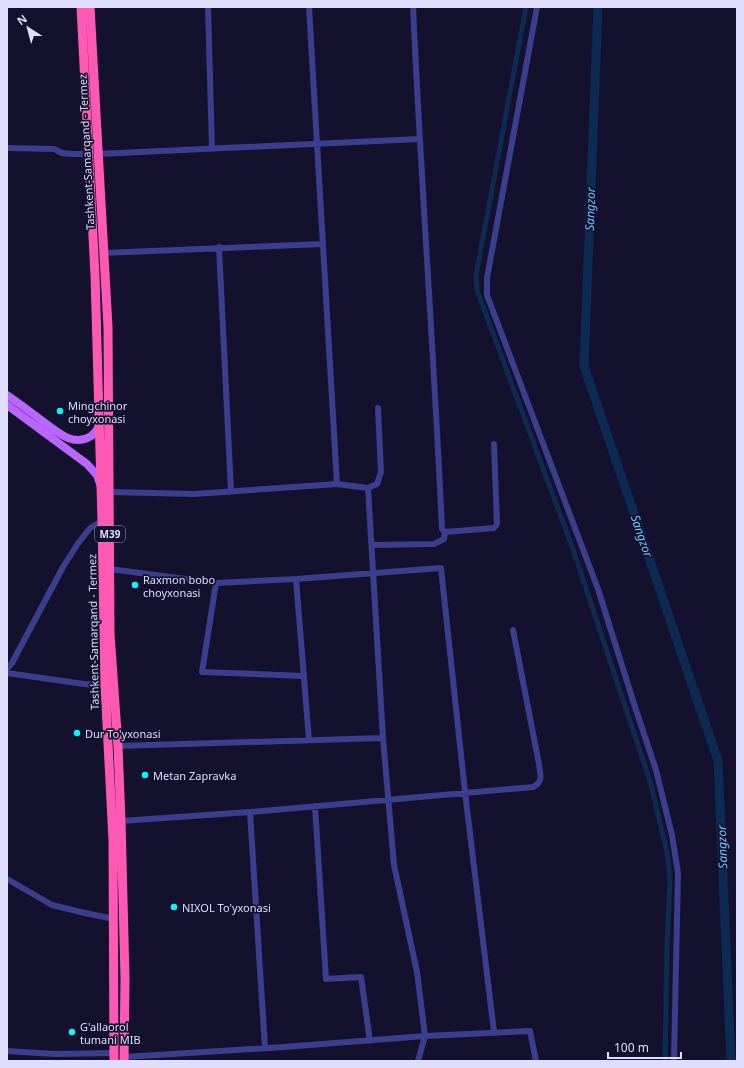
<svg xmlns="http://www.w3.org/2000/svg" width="744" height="1068" font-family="'Noto Sans',sans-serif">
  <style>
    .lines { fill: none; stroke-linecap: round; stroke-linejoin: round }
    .canal { stroke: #0c2a52; stroke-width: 5 }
    .river { stroke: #0c2a52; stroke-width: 9 }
    .minor { stroke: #3b3e8d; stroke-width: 6 }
    .major { stroke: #bb65ff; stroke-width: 8 }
    .highway { stroke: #ff59b3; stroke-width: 9 }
    .poi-dot { fill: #0af6ff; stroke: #14112e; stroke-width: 1.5 }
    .labels { text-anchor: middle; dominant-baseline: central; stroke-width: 3.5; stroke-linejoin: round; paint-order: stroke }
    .shield { fill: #14112e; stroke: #a2a0c0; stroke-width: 1 }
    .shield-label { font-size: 10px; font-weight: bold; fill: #dfdeff }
    .street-label { font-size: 11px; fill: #dfdeff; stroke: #14112e }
    .poi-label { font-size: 11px; fill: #dfdeff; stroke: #14112e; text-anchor: start }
    .water-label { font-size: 12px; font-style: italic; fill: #6cc4ff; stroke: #14112e }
  </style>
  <rect width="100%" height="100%" fill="#14112e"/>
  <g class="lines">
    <path class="canal" d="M526,7L476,275L477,290L574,552L650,781L667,852L670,881L667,944L665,1061"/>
    <path class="river" d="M598,7L584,366L718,761L731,1061"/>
    <path class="minor" d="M208,7L212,149
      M309,7L337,484
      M413,7C421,181 434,355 442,529L445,532L494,528L497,524L494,444
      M537,7L487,278V295L598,589L635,707L656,770L672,835L678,873L674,1061
      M7,148L54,149L62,153L71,154H89
      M98,154L419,139
      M219,247L231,491
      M103,253L323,244
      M368,488L377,484L381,472L378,408
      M109,492L194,494L337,484L368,488L383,738L394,865L417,972L425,1036L418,1061
      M372,545L434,544L444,539L445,532
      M110,569L216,583L296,579L441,568L465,792L494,1032
      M296,579L309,740
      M216,583L202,672L304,676
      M7,669L12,663L63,567L77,545L90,528L102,521
      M7,673L84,684L105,685
      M118,746L383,738
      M315,806L326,979L361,977L370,1041
      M250,812L265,1048
      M121,821L250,812L533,787C544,782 540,774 539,764L513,630
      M7,879L52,905L85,913L114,919
      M7,1051L55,1054L114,1053
      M124,1057L284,1047L425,1036L530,1031L536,1061"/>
    <path class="major" d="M7,395C20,404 32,413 45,423C52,428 60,435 68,438C81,443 95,438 99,425
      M7,405L87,464L97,475L100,484"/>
    <path class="highway" d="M81,7L95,275L102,521L105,685L113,840L114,1061
      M90,7L108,327L110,634L118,746L121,821L125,978L124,1061"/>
  </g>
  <g class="poi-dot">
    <circle cx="60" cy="411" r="4"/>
    <circle cx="135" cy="585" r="4"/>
    <circle cx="77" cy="733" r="4"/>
    <circle cx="145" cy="775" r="4"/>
    <circle cx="174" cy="907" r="4"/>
    <circle cx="72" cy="1032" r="4"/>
  </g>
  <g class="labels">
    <rect class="shield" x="95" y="526" width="30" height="16" rx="3"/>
    <g class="shield-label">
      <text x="110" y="534">M39</text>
    </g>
    <g class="street-label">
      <text transform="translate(86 152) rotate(-93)">Tashkent-Samarqand - Termez</text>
      <text transform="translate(93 632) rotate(-91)">Tashkent-Samarqand - Termez</text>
    </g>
    <g class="poi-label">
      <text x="68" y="405">Mingchinor<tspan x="68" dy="13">choyxonasi</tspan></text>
      <text x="143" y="579">Raxmon bobo<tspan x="143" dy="13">choyxonasi</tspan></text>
      <text x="85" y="733">Dur To'yxonasi</text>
      <text x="153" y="775">Metan Zapravka</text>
      <text x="182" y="907">NIXOL To'yxonasi</text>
      <text x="80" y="1026">G'allaorol<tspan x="80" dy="13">tumani MIB</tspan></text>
    </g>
    <g class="water-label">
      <text transform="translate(590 209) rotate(-88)">Sangzor</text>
      <text transform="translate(642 536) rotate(71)">Sangzor</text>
      <text transform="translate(722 847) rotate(-92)">Sangzor</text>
    </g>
  </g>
  <rect width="744" height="1068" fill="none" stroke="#dfdeff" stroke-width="16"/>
  <g transform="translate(28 28) rotate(324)" stroke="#14112e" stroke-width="3" paint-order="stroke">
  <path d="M0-3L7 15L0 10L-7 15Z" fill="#dfdeff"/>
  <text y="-6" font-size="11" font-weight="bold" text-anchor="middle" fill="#dfdeff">N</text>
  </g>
  <path d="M608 1052v6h73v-6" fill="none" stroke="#dfdeff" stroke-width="2"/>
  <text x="614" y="1052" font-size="12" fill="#dfdeff" stroke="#14112e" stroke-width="3" paint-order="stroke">100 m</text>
</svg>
